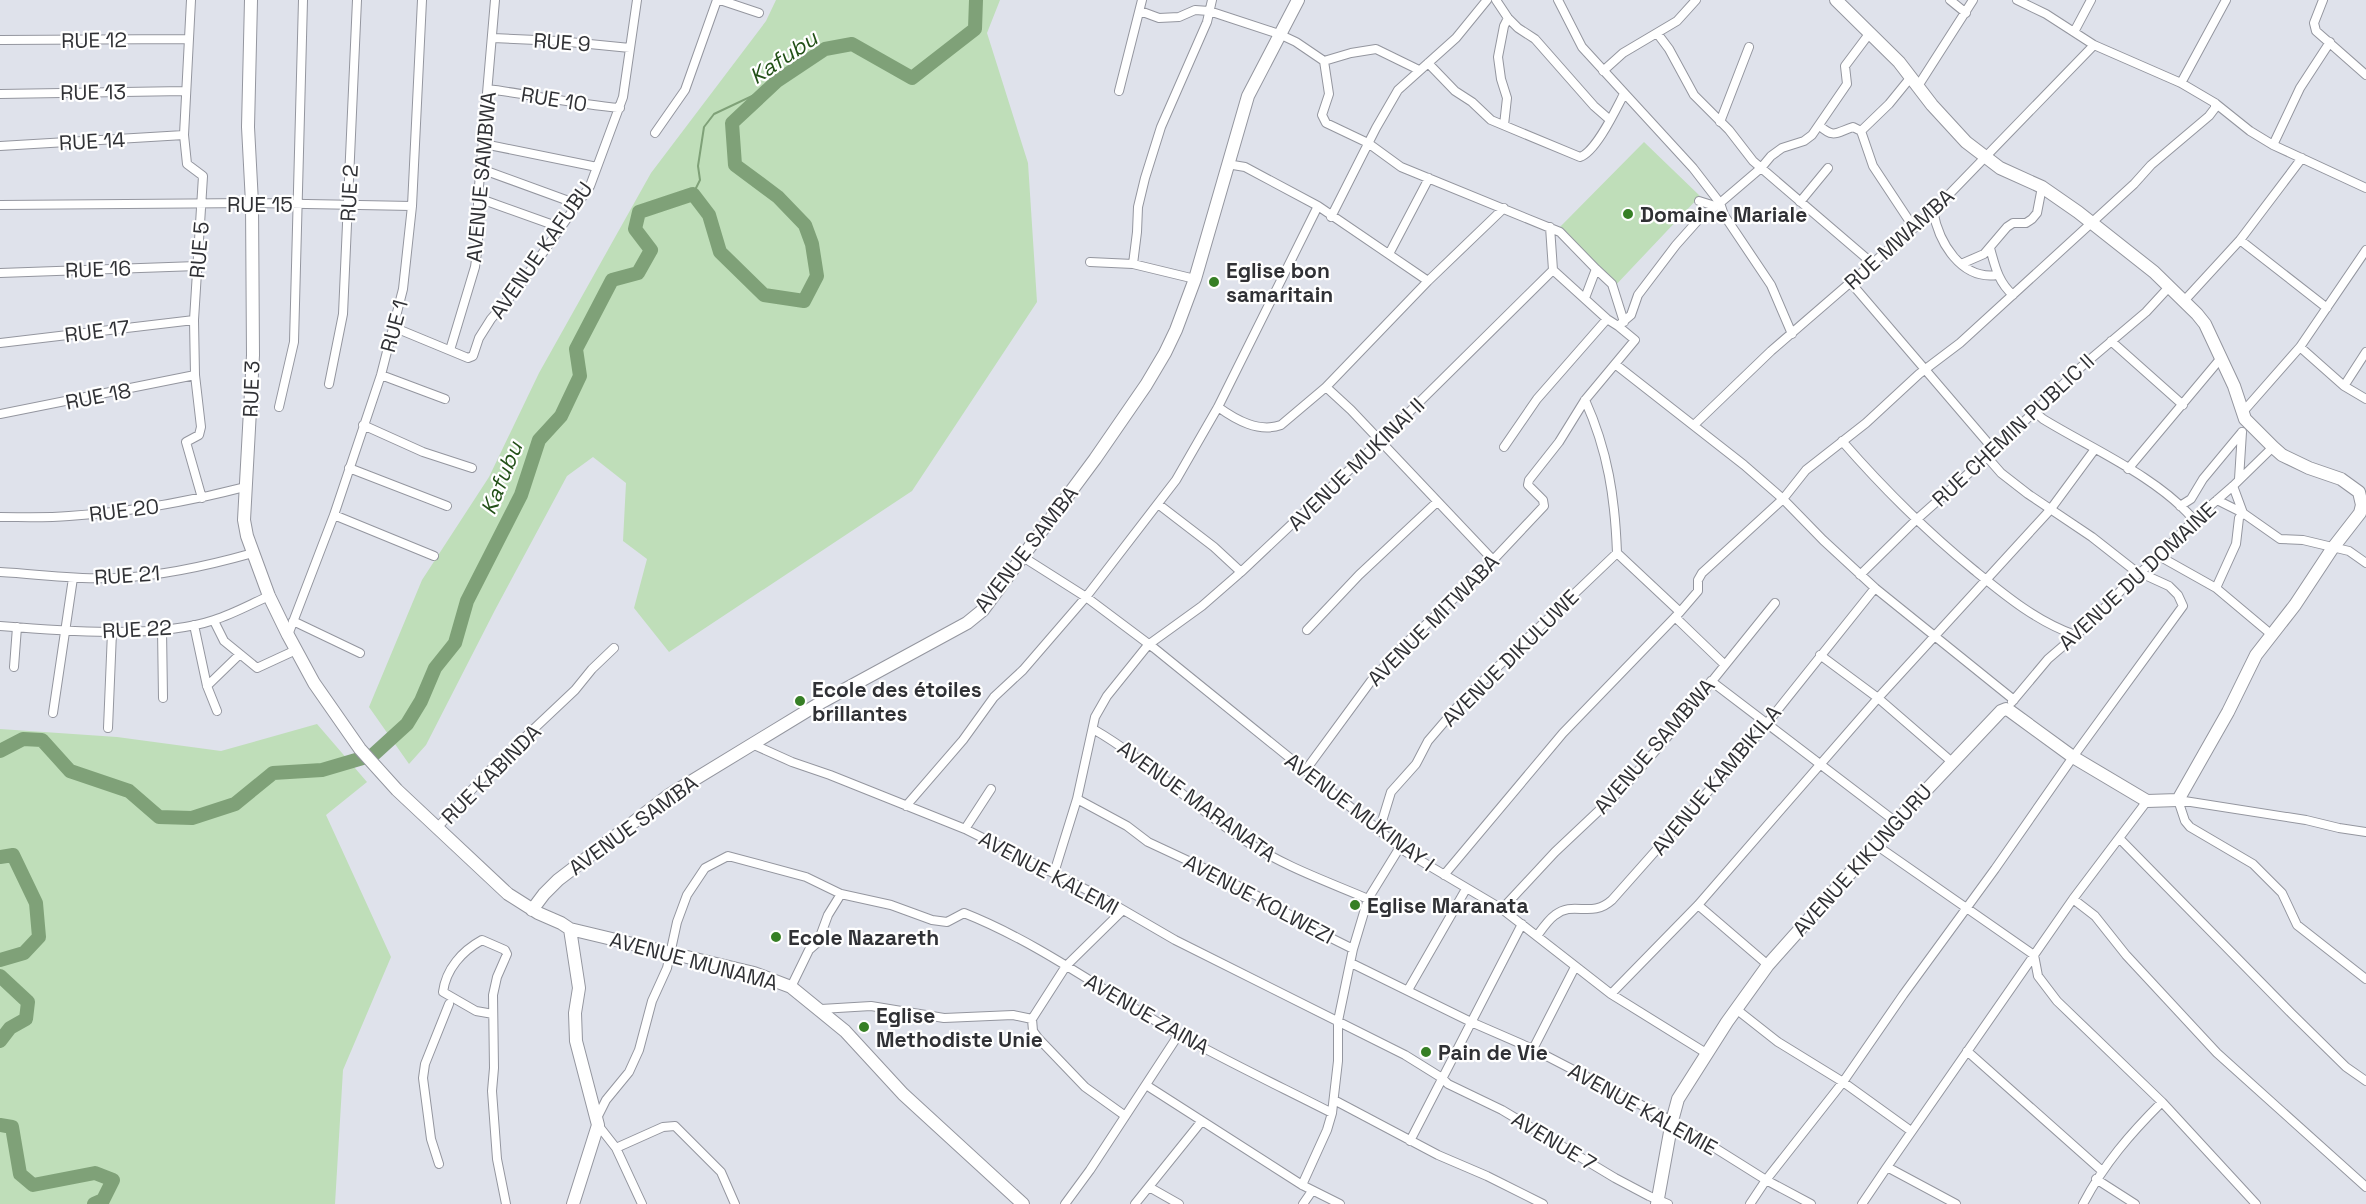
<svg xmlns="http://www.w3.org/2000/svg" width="2366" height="1204" font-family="'Space Grotesk',sans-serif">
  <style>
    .green { fill: #bfdeb9 }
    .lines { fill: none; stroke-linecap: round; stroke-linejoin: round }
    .stream { stroke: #7fa178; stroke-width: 2 }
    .river { stroke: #7fa178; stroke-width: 14 }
    .street-casing { stroke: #94969f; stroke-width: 10 }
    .secondary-casing { stroke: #94969f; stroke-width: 14 }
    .street { stroke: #fff; stroke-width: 8 }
    .secondary { stroke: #fff; stroke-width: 12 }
    .poi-dot { fill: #367f25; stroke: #fff; stroke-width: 2 }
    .labels { text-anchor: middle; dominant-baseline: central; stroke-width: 4.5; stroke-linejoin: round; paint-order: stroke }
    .street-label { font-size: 21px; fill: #303135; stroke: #fff }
    .poi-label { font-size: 21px; font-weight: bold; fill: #303135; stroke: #fff; text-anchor: start }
    .water-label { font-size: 22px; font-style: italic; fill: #225017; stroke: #fff }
  </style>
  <rect width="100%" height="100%" fill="#dfe2eb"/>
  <path class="green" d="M776,0H1000L987,33L1028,163L1037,302L912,491L669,652L634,608L647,559L623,541L626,483L593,457L567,476L495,610L426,745L409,764L369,707L422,580L489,477L539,373L651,173L766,21Z
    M1644,142L1700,196L1613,288L1556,231Z
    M317,724L367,782L326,815L391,957L343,1070L335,1204H0V729L117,737L221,751Z"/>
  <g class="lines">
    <path class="stream" d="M693,194L700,180L698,166L704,127L714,114L771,87"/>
    <path class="river" d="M0,751L23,739L42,740L70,771L129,791L159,817L192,818L235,804L273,773L322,770L373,755L407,724L421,701L435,668L455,643L467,601L521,495L539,440L561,416L580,376L576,349L612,280L638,273L651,250L635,229L639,212L693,194L709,215L720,252L764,295L804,301L817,276L812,244L805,225L778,197L735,165L732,123L777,81L825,49L852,44L912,78L975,29L976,0
      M0,857L13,855L36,903L39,937L24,953L0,960
      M0,976L28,1002L26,1019L10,1028L0,1041
      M0,1125L12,1127L20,1174L33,1185L95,1173L113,1180L103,1200L94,1204"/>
    <defs>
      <path id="street" d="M191,0L184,135L187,164L203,176L194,320L195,375L201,427L199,435L186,442L202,498
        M720,0L759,13
        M1496,0L1508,18L1518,28L1535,39L1594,106L1610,120
        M1558,0L1582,47L1693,168L1720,203L1761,168L1771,156L1782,148L1804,141L1812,135L1847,84L1845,66L1869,34
        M1950,0L1966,13
        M2017,0L2046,14L2094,45L2181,83L2215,103L2250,131L2273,145L2366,188
        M2323,0L2314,23L2316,31L2366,75
        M1140,11L1159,18L1179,17L1195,10L1209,11L1279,34L1296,42L1324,61L1329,94L1322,115L1326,123L1368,143L1401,167L1560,232L1596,269L1585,298
        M2074,32L2091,0
        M1657,33L1669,49L1694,95L1729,130L1753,161L1872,263
        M493,38L559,41L630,48
        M0,40L189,39
        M1324,61L1351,53L1376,49L1419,70
        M1428,63L1455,91L1472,102L1491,120L1580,157C1596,152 1616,109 1624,94
        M1603,71L1623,53L1677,21L1696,0
        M2181,83L2226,0
        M1918,86L1973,0
        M488,89C532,95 576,104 620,108
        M1119,91L1142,0
        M0,94L185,91
        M1720,122L1749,47
        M1504,125L1507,98L1501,79L1498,57L1504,26L1508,18
        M1820,126C1834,139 1837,132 1853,127L1861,131L1873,166L1914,228
        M1861,131L1889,104L1911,77
        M655,133L685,90L717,0
        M484,144L597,167
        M2273,145L2300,88L2330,42
        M0,146L184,135
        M1227,164L1245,167L1318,206L1428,281
        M481,169L577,204
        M478,198L559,227
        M1699,201L1715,206
        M1800,202L1828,168
        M0,205L252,203L412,206
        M1933,211C1939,243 1961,280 1997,275
        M1331,217L1376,128L1398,90L1456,38L1487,0
        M2240,240L2327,308
        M1990,248C1995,266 1998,282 2013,295
        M1389,254L1429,178
        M1090,262L1133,264L1195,279
        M1133,264L1137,232L1138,207L1145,178L1161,127L1207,22L1212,0
        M1961,264L1984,254L2007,227L2013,223H2026L2032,219L2037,213L2042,187
        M1596,269L1612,284L1624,322
        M0,273L197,266
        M1851,283L1994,450
        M2184,301L2240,240L2302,158
        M1618,326L1631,315L1638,295L1676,245L1700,218L1720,203L1724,215L1771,285L1792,334
        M393,327L468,358L473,356L479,338L491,319L518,288L590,186L623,97L637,0
        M2111,341L2183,405
        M0,343L194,320
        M2300,347L2344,386L2366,399
        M450,350L475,267L478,245V198L495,0
        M1615,364L1744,465L1783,499L1823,540L1875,588L2014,700
        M381,375L445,399
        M329,384L343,314L357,0
        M2344,386L2366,352
        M1326,387L1351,410L1493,560
        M279,407L294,342L303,0
        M1218,407C1236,420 1259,433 1281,425L1326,387L1428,281L1504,208
        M2035,412L2043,419C2090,448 2158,477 2194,520
        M2242,413L2300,347L2366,250
        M0,414L195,375
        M1695,424L1771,351L1933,211L2094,45
        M363,425L423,452L472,468
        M1842,441C1883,488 1926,531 1974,570C2006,596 2036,621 2075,635
        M1504,447L1537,399L1607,319
        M349,468L447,506
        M2128,469L2221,358
        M2239,479L2242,432
        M2233,486L2243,513
        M2217,500L2243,513L2280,539L2303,540L2349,551L2366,563
        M1158,504L1214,547L1241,572
        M2180,506L2191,499L2203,479L2242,432
        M334,515L434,556
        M0,517C23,517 46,518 69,516C128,512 188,502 245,487
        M2159,556L2216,588L2272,635
        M1023,557L1086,597L1154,648L1406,852L1502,909L1611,994L1706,1053
        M0,572C39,574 77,580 116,578C163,576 207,566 253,553
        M1860,575L1916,520L1987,457L2081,367L2146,312L2169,287
        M2216,588L2236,544L2239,518L2243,513
        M1680,612L1698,591V580L1702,573L1783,499L1806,470L1866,423L1919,374L1960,343L2134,184L2151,165L2209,116L2215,108V103
        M1675,617L1725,665
        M214,621L224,641L257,668L296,650
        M293,621L360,653
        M194,625L207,686L217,711
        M0,626C60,631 158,639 214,620C233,614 251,604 269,596
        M162,629L163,698
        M1307,630L1359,575L1437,502
        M288,635L334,515L381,375L403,289L412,206L422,0
        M1820,655L1878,698L1952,762
        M14,667L17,627
        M1711,681L1896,822
        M207,686L239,655
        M2012,702L2048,659L2091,622L2131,580L2154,561L2194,520L2233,486L2273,447
        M53,713L73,578
        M108,728L112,632
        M1093,729C1147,760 1192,806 1244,840C1283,866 1326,881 1368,899
        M752,744L792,762L830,775L965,829L1101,897L1175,940L1405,1055L1442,1078L1448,1084L1502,1110L1615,1178L1649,1196L1668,1204
        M1305,771L1371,681L1402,647L1479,575L1544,506L1543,500L1528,485L1529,480L1559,442L1585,400L1635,340L1618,326L1607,319L1553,270L1550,227
        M1077,799L1127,826L1148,842L1208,870L1265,900L1313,929L1353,949
        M906,806L963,740L994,697L1023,670L1086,597L1176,480L1218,407L1318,206
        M437,828L488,772L575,690L592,669L614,648
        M965,829L991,789
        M1379,831L1391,792L1416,764L1428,741L1464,699L1617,553
        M2366,832L2339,828L2306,820L2178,800L2185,821L2190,827L2253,864L2282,893L2297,925L2366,979
        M2119,838L2291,1013L2346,1067L2366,1081
        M1876,845L2034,955L2038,976L2057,1001L2162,1102L2256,1204
        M1054,873L1077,799L1095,717L1107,696L1148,645L1202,606L1241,572L1380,441L1553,270
        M1444,875L1563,733L1680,612L1617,553C1615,498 1608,451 1585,400
        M2073,899L2095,916L2126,955L2217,1053L2366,1187
        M1698,905L1768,965
        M1502,909L1555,852L1625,786L1663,742L1775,603
        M1122,911L1066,966L1032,1019L1033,1031L1038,1038L1085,1087L1124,1115
        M1537,936C1542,929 1548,920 1555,915C1574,900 1591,919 1612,900L1752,742L1875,588
        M1351,963L1471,1022L1533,1049L1672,1121L1766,1180L1811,1204
        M791,987L809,950L818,942L828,915L841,894
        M1408,990L1466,889
        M1611,994L1698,905L1878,698L2050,510L2095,449
        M821,1009L871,1006L944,1018L1013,1015L1032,1019
        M1736,1009L1778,1042L1843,1082L1911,1131
        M493,1014L476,1011L443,992C446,969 462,951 482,940L505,950L507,954L497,977L493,995L494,1068L492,1091L497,1159L506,1204
        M1533,1049L1575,967
        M1967,1051L2101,1170
        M1146,1085L1302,1185L1340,1204
        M1334,1100L1438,1155L1487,1176L1543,1204
        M597,1118L606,1100L629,1072L639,1050L652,1001L667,968L677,922L687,895L705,868L728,856L806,877L841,894L891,905L932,920L947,922L964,913C1040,943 1107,994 1178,1034C1228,1062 1281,1087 1332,1113
        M598,1125L616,1148L642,1204
        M1410,1141L1522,924
        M616,1148L663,1127L675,1126L721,1172L735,1204
        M439,1164L431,1139L423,1078L425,1064L449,1004
        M1887,1167L2073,899L2147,801
        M2096,1179L2135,1204
        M1302,1185L1327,1130L1332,1113L1338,1061V1021L1353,949L1368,899L1400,847
        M1149,1187L1179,1204
        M1065,1204L1090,1170L1179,1034
        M1135,1204L1201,1122
        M1303,1204L1312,1191
        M1750,1204L1766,1180L1843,1082L1903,995L1995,869L2073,757L2183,606L2178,595L2169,586L2134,570L2092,537L2028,494L2001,473L1987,457
        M1862,1204L1887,1167L1956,1204
        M2083,1204C2104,1164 2130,1134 2162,1102"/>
      <path id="secondary" d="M251,0L248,127L252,203L253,355L244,520L247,536L269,596L288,635L314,683L360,749L397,790L508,894L538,913L561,923L570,929L754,973L791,987L845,1031L903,1094L1023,1204
        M532,910L544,894L558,880L669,795L820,703L967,623L983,610L1095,459L1146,385L1165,353L1176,330L1195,279L1248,96L1298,0
        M570,929L579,988L575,1013L576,1041L598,1125L573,1204
        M1657,1204L1672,1121L1678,1099L1727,1022L1768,965L1809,919L1896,822L2001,711L2006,709L2010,711L2073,757L2147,801L2178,800L2228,712L2256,655L2295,605L2332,549L2360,513L2362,505L2359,492L2341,479L2309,468L2282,455L2273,447L2245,419L2234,386L2205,324L2197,314L2154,272L2078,212L2042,187L2000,168L1966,142L1932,105L1899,62L1836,0"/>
    </defs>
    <use href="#street" class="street-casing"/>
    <use href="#secondary" class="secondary-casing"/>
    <use href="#street" class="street"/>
    <use href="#secondary" class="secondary"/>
  </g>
  <g class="poi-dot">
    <circle cx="1628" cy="214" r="6"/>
    <circle cx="1214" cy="282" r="6"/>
    <circle cx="800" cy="701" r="6"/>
    <circle cx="1355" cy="905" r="6"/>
    <circle cx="776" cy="937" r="6"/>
    <circle cx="864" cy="1027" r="6"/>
    <circle cx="1426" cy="1052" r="6"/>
  </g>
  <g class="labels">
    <g class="street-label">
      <text transform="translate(94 40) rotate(-1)">RUE 12</text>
      <text transform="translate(562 42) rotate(4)">RUE 9</text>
      <text transform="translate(93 92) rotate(-1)">RUE 13</text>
      <text transform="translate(554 99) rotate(9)">RUE 10</text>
      <text transform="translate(92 141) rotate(-3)">RUE 14</text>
      <text transform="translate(481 177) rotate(-85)">AVENUE SAMBWA</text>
      <text transform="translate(349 193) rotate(-87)">RUE 2</text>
      <text x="260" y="204">RUE 15</text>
      <text transform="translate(1899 239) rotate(-42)">RUE MWAMBA</text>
      <text transform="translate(199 250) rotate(-85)">RUE 5</text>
      <text transform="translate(541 250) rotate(-55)">AVENUE KAFUBU</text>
      <text transform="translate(98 269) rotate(-2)">RUE 16</text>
      <text transform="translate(394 326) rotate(-75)">RUE 1</text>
      <text transform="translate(97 331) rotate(-7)">RUE 17</text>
      <text transform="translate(251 389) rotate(-88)">RUE 3</text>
      <text transform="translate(98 396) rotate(-11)">RUE 18</text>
      <text transform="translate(2013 430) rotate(-43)">RUE CHEMIN PUBLIC II</text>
      <text transform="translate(1356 464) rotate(-44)">AVENUE MUKINAI II</text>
      <text transform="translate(124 510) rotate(-7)">RUE 20</text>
      <text transform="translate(1026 549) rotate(-52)">AVENUE SAMBA</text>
      <text transform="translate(127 575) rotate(-4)">RUE 21</text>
      <text transform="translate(2137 576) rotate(-43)">AVENUE DU DOMAINE</text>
      <text transform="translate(1433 620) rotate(-45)">AVENUE MITWABA</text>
      <text transform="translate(137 629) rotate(-3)">RUE 22</text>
      <text transform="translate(1510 658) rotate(-45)">AVENUE DIKULUWE</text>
      <text transform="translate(1654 746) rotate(-49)">AVENUE SAMBWA</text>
      <text transform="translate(491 774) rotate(-45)">RUE KABINDA</text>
      <text transform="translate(1716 780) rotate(-50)">AVENUE KAMBIKILA</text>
      <text transform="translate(1197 801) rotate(36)">AVENUE MARANATA</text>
      <text transform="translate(1360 812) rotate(37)">AVENUE MUKINAY I</text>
      <text transform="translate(633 825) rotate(-36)">AVENUE SAMBA</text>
      <text transform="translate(1862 860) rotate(-48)">AVENUE KIKUNGURU</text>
      <text transform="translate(1049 873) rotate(28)">AVENUE KALEMI</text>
      <text transform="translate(1259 899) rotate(28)">AVENUE KOLWEZI</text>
      <text transform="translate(694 961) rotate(15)">AVENUE MUNAMA</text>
      <text transform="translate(1147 1014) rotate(30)">AVENUE ZAINA</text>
      <text transform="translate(1643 1109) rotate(29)">AVENUE KALEMIE</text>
      <text transform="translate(1554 1141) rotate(31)">AVENUE 7</text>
    </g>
    <g class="poi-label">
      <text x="1640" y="214">Domaine Mariale</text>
      <text x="1226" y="270">Eglise bon<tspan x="1226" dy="24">samaritain</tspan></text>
      <text x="812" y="689">Ecole des étoiles<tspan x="812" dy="24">brillantes</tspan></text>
      <text x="1367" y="905">Eglise Maranata</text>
      <text x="788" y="937">Ecole Nazareth</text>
      <text x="876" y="1015">Eglise<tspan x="876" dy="24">Methodiste Unie</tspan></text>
      <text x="1438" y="1052">Pain de Vie</text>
    </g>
    <g class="water-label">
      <text transform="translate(783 57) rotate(-34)">Kafubu</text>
      <text transform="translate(501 478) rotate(-68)">Kafubu</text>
    </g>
  </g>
</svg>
